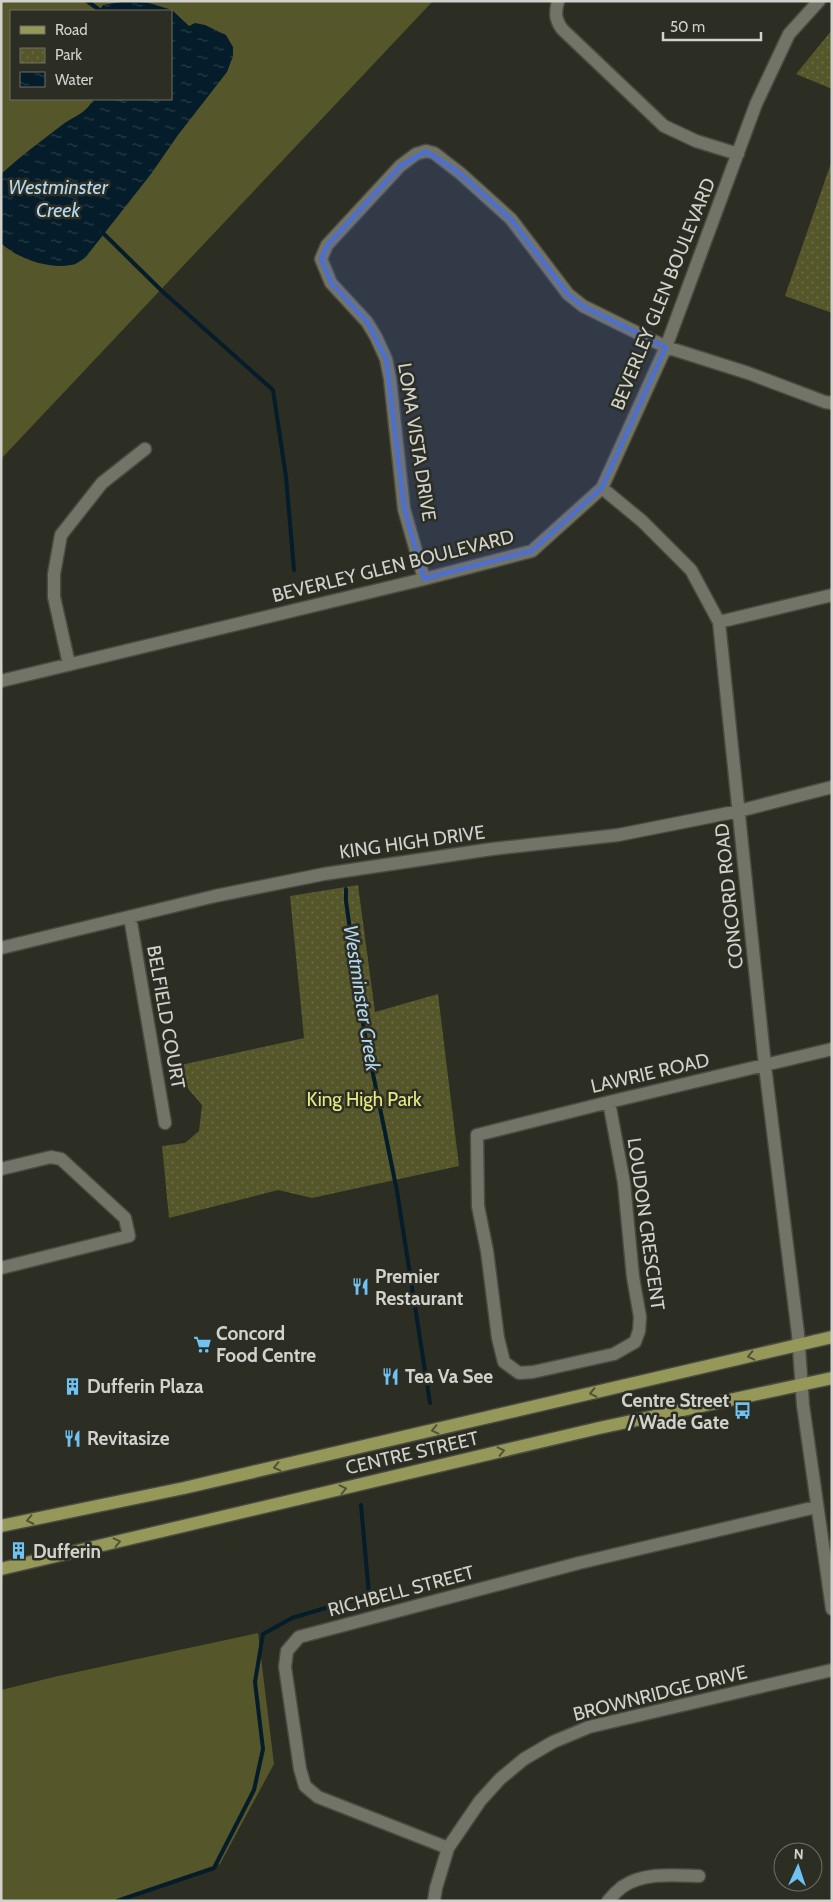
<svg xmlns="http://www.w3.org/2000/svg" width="833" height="1902" font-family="Cabin,sans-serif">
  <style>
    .green { fill: #55562a; fill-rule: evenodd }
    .park { fill: url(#park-dots) }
    .water { fill: url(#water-ripples) }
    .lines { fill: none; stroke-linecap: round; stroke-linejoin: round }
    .stream { stroke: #051d2a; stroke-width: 4 }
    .minor-casing { stroke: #4a4a41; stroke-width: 15 }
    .major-casing { stroke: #4a4a41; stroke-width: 15 }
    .minor { stroke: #737468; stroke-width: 12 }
    .major { stroke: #96985a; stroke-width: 12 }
    .oneway { stroke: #515236 }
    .marked { fill: #4a6fd5; fill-opacity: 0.2; stroke: #4a6fd5; stroke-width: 4; stroke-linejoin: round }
    .labels { text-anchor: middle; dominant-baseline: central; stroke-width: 5; stroke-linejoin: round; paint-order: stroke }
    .street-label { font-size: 19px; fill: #d1d2cb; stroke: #2c2d23 }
    .park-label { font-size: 19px; fill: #e8eb80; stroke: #2c2d23 }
    .poi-label { font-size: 19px; font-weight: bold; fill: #d1d2cb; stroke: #2c2d23; text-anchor: start }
    .water-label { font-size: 20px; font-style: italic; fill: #b3d8f1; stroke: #2c2d23 }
  </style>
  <defs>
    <pattern id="park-dots" width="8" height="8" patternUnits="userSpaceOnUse" patternTransform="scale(1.25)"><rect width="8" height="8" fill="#55562a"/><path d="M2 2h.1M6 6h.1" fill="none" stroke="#6c6d48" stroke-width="1.8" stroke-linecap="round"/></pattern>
    <pattern id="water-ripples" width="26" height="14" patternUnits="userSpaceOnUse" patternTransform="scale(1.25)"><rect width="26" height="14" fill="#051d2a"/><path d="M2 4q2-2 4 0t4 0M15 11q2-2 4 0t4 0" fill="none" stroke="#283d48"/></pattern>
  </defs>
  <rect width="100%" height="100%" fill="#2c2d23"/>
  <path class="green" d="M1,1H433L1,459ZM11,11H171V99H11Z
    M258,1633L274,1764L220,1864L115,1901H1V1690L58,1676Z"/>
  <path class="park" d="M832,30V89L796,74Z
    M832,160V313L785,296Z
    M358,885L375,1012L438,994L459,1166L312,1198L278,1190L169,1218L162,1146L185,1143L199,1131L202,1105L189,1090L176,1066L304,1038L290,896Z"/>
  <path class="water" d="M127,1L149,3L172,10L189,26L195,23L205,25L226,35L233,47V56L227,72L178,135L151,174L85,258C81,260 76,265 71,265C48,269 18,259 1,243V174C21,156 41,141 62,125C77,114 83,116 94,99H171V11H99L103,5Z"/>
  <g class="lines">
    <path class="stream" d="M87,1L101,11
      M103,228V233L163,292L273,390L286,477L294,570
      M346,889V901L364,1030L397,1191L430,1403
      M117,1901L214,1868L254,1790L263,1749L255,1682L263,1634L292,1618L369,1595L361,1505"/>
    <defs>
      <path id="minor" d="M558,1C555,13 555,19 562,29L664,126L696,141L738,154
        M602,488L642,521L691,570L719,622L765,1066L798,1334L803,1405L832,1609
        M424,579L404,509L390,379L386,359L376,337L367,322L331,283L321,259L327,245L400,166L416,154L426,151L434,153L460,173L511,219L568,294L583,306L666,347L748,373L825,402L832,403
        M719,622L832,595
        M69,664L54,597V574L61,535L102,483L145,449
        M1,681L424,579L532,551L602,488L666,347L756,104L789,34L819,1
        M130,917L165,1123
        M1,948L215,896L324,874L492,849L618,835L739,811L832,787
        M609,1102L624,1183L633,1277L640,1317L639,1331L635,1342L614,1354L533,1372L519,1373L504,1362L498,1338L487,1251L478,1206L477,1135L609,1102L832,1049
        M1,1169L51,1157L61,1159L125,1218L129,1236L1,1268
        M448,1848L318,1797L305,1786L300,1769L285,1667L287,1651L299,1637L579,1563L816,1507
        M434,1901L436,1888L448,1848L480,1801L500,1779L524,1759L553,1742L589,1727L832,1670
        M608,1901C612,1896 617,1891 622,1887C644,1872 674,1875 699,1876"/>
      <path id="major" d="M1,1526L184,1488L832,1337
        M1,1569L599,1428L832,1378"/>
    </defs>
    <use href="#minor" class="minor-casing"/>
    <use href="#major" class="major-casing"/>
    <use href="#minor" class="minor"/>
    <use href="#major" class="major"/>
  </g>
  <defs><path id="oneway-chevron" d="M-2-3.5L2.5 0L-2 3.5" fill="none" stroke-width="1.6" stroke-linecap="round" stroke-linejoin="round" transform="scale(1.25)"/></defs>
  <g class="oneway">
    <use href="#oneway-chevron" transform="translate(751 1356) rotate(167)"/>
    <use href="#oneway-chevron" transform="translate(593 1393) rotate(167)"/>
    <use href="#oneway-chevron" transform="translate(435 1430) rotate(167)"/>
    <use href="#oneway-chevron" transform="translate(501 1451) rotate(-13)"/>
    <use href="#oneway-chevron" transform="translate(277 1467) rotate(167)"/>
    <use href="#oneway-chevron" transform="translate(343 1489) rotate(-13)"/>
    <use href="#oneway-chevron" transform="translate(30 1520) rotate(168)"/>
    <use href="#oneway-chevron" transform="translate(117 1542) rotate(-13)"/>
  </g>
  <path class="marked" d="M426,151L460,173L511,219L568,294L583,306L666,347L602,488L532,551L424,579L404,509L386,359L367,322L331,283L321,259L327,245L400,166Z"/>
  <defs>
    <symbol id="restaurant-bare" viewBox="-9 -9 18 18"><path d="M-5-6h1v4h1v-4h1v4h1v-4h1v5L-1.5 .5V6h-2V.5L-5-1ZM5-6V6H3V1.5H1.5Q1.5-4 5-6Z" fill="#6fc2f4" stroke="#2c2d23" stroke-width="2.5" paint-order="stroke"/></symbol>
    <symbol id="supermarket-bare" viewBox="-9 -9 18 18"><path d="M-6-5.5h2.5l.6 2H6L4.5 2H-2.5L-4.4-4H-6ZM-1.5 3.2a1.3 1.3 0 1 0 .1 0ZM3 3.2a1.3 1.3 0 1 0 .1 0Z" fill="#6fc2f4" stroke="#2c2d23" stroke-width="2.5" paint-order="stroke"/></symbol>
    <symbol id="building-bare" viewBox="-9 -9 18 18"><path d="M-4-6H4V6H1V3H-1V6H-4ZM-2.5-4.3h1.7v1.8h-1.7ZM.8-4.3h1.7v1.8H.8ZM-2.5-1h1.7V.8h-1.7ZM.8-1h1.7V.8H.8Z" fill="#6fc2f4" stroke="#2c2d23" stroke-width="2.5" paint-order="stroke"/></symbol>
    <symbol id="bus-bare" viewBox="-9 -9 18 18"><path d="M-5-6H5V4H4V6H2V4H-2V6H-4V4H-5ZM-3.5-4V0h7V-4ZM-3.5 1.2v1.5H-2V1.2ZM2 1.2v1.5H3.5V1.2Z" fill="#6fc2f4" stroke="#2c2d23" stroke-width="2.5" paint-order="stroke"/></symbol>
  </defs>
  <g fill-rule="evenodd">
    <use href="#restaurant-bare" x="348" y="1274" width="25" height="25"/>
    <use href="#supermarket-bare" x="190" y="1332" width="25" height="25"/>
    <use href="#restaurant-bare" x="378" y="1364" width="25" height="25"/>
    <use href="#building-bare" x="60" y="1374" width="25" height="25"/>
    <use href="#bus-bare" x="730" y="1398" width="25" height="25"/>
    <use href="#restaurant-bare" x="60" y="1426" width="25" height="25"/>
    <use href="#building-bare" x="6" y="1538" width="25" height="25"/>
  </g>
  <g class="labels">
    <g class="street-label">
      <text transform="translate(663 294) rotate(-68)">BEVERLEY GLEN BOULEVARD</text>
      <text transform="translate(417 442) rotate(81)">LOMA VISTA DRIVE</text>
      <text transform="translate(393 566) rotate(-14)">BEVERLEY GLEN BOULEVARD</text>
      <text transform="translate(412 842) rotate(-8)">KING HIGH DRIVE</text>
      <text transform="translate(729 896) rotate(-96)">CONCORD ROAD</text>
      <text transform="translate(166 1017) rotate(80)">BELFIELD COURT</text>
      <text transform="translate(650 1073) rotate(-13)">LAWRIE ROAD</text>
      <text transform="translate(646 1224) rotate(82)">LOUDON CRESCENT</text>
      <text transform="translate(412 1453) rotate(-13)">CENTRE STREET</text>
      <text transform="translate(401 1591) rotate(-15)">RICHBELL STREET</text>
      <text transform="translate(660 1693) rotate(-14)">BROWNRIDGE DRIVE</text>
    </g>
    <g class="park-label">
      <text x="364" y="1099">King High Park</text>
    </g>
    <g class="poi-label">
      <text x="375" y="1276">Premier<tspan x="375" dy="22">Restaurant</tspan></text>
      <text x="216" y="1333">Concord<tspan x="216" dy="22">Food Centre</tspan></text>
      <text x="405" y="1376">Tea Va See</text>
      <text x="87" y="1386">Dufferin Plaza</text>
      <text x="729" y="1400" text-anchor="end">Centre Street<tspan x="729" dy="22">/ Wade Gate</tspan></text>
      <text x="87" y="1438">Revitasize</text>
      <text x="33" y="1551">Dufferin</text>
    </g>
    <g class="water-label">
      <text x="58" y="187">Westminster<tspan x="58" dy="23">Creek</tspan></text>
      <text transform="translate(362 998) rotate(81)">Westminster Creek</text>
    </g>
  </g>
  <rect width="833" height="1902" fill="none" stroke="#d1d2cb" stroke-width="5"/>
  <rect x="10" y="10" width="162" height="90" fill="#2c2d23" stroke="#6e6f66"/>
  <rect x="20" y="26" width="25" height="8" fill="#96985a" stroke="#6e6f66"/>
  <text x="55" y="35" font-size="15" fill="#d1d2cb">Road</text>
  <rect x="20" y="48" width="25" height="15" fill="url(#park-dots)" stroke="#6e6f66"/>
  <text x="55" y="60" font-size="15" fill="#d1d2cb">Park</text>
  <rect x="20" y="72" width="25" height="15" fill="url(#water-ripples)" stroke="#6e6f66"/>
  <text x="55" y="85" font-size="15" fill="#d1d2cb">Water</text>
  <g transform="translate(798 1867) rotate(3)"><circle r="24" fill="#2c2d23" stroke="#6e6f66"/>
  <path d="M0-4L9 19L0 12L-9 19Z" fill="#6fc2f4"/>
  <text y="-8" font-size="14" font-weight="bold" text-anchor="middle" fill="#d1d2cb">N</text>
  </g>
  <path d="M663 32v8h98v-8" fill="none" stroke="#d1d2cb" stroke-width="2.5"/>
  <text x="670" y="32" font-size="15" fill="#d1d2cb" stroke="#2c2d23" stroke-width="4" paint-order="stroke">50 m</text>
</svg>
